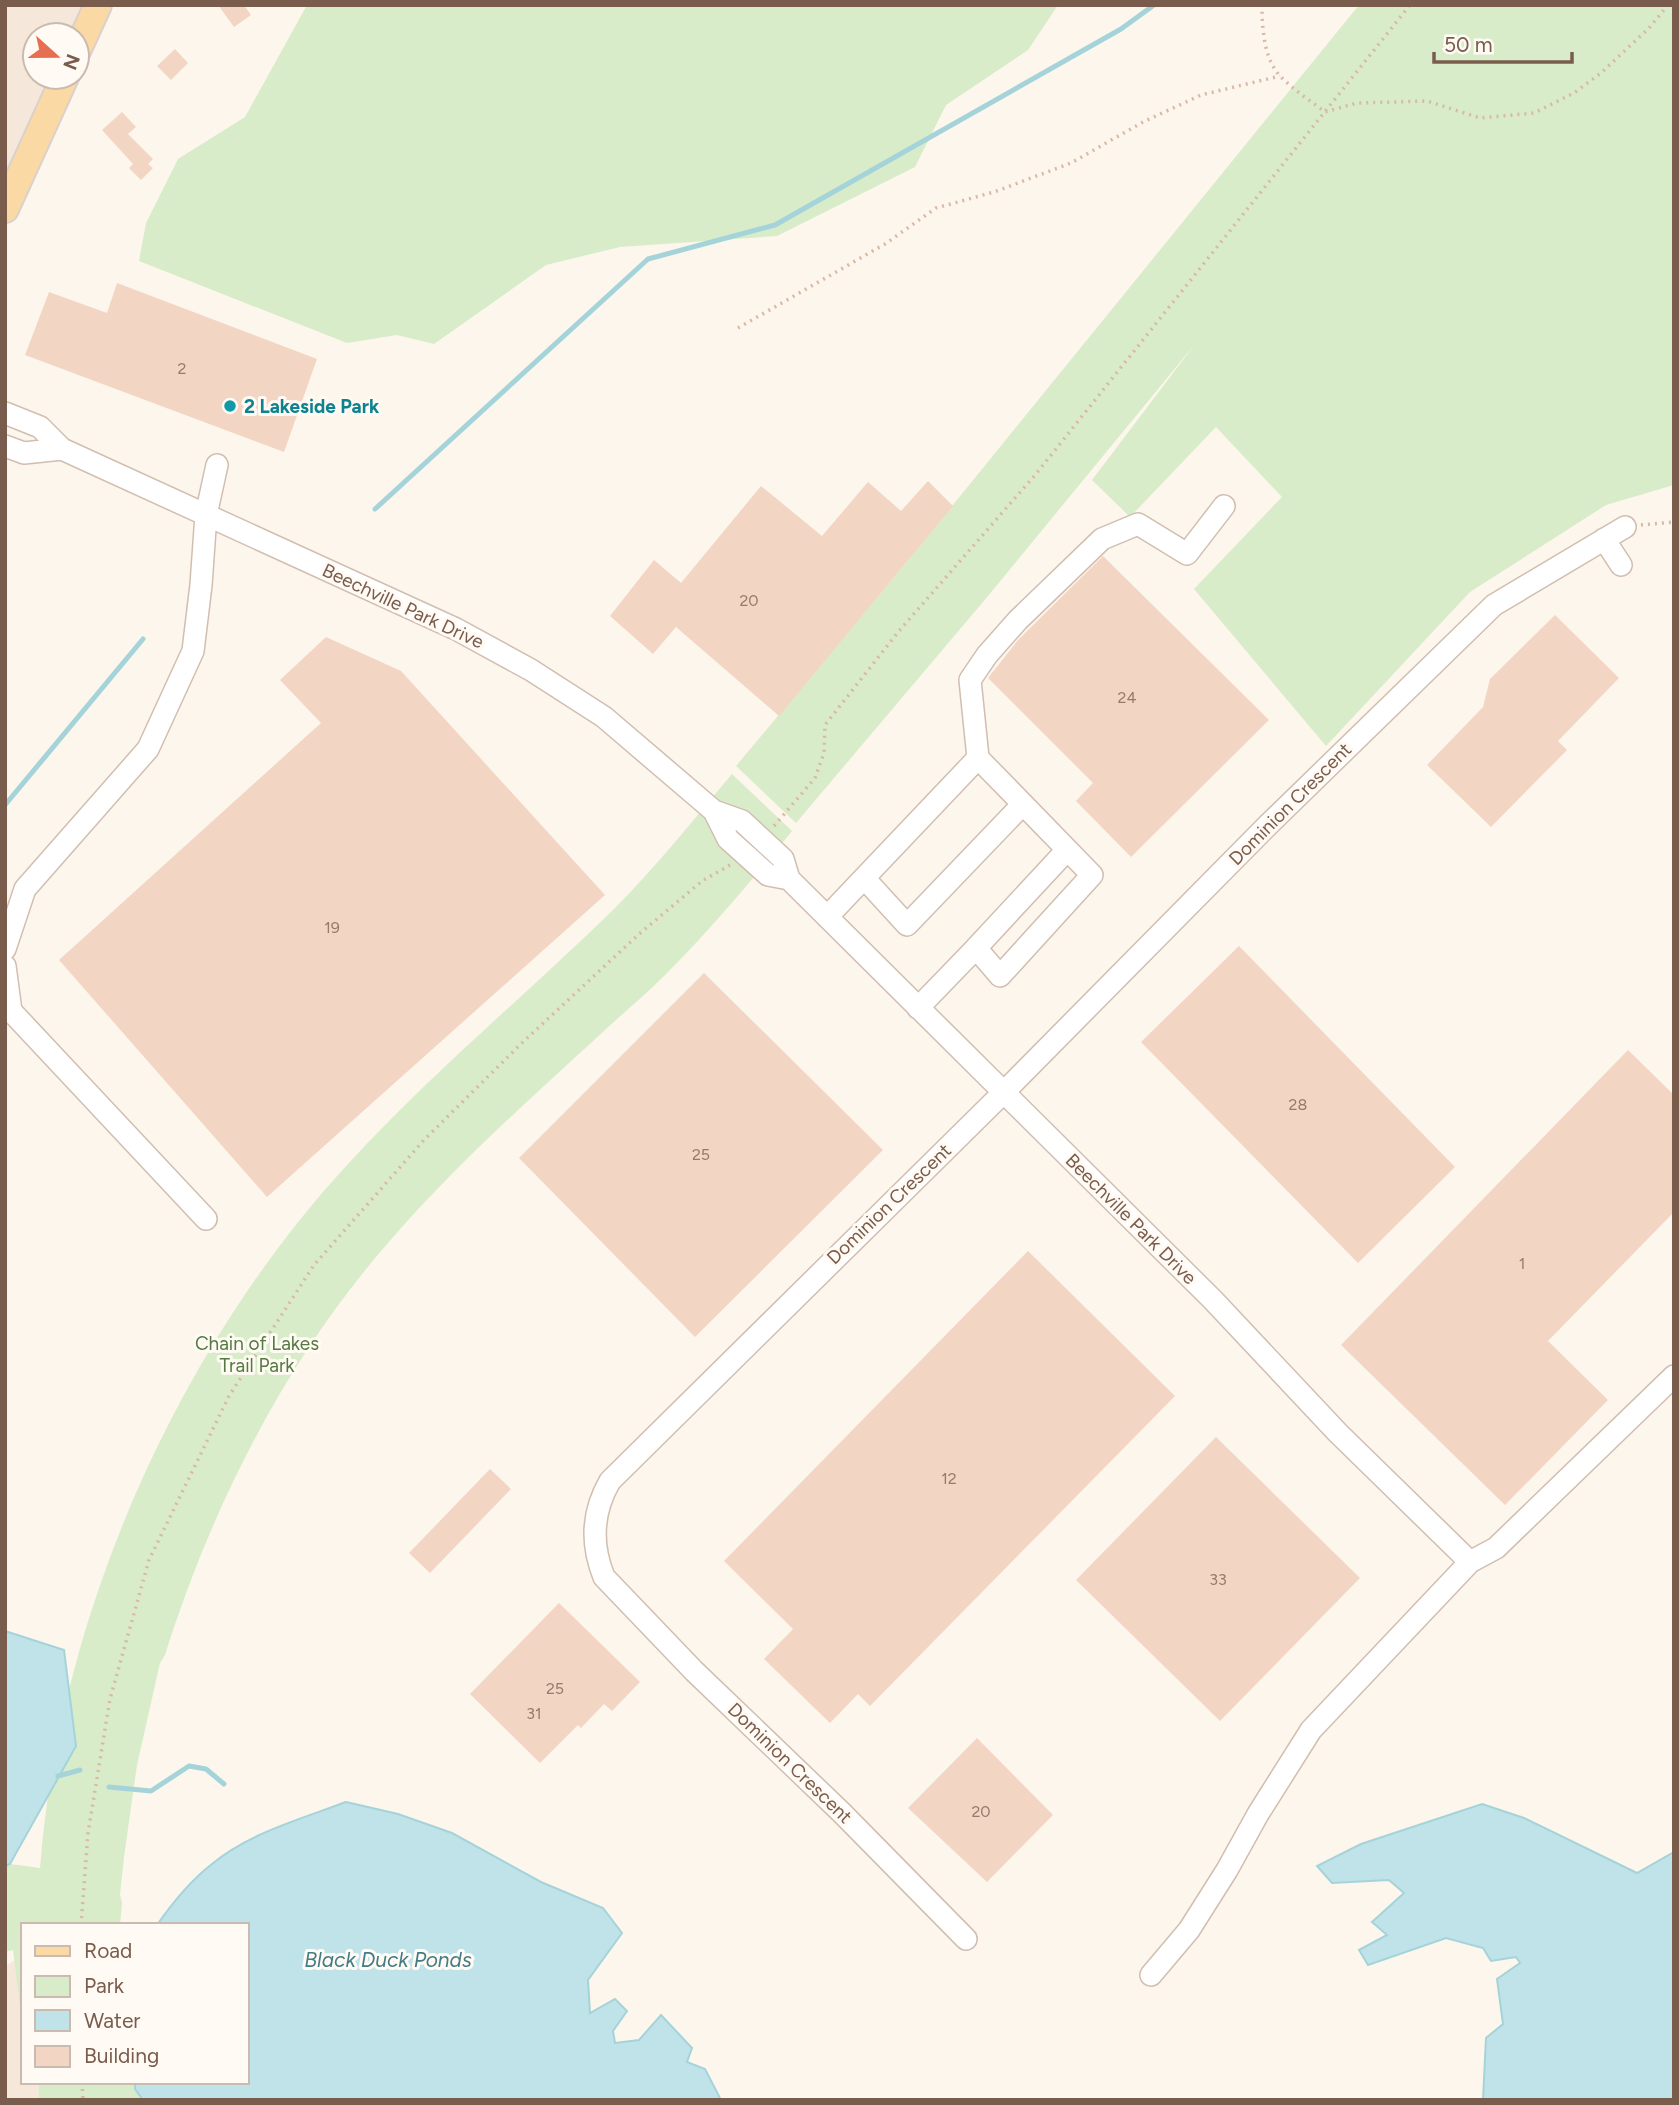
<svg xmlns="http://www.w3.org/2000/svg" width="1679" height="2105" font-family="Figtree,sans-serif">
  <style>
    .residential { fill: #f5e8da }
    .green { fill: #d8ecc9 }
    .water { fill: #bfe3e8; stroke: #a5d3da; stroke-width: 2 }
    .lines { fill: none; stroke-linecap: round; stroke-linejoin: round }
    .stream { stroke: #a5d3da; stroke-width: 5 }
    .building { fill: #f3d5c3 }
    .minor-casing { stroke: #d1beb0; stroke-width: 24 }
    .major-casing { stroke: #dad1cd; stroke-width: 30 }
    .path { stroke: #d9b8a5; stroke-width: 3.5; stroke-dasharray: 2 5; stroke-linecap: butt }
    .minor { stroke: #fff; stroke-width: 21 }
    .major { stroke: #fbd9a5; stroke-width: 26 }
    .culture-dot { fill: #0f9aa8; stroke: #fffaf3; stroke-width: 2.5 }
    .labels { text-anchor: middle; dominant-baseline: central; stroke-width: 6; stroke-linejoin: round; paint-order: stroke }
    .number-label { font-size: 16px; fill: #987a6a }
    .culture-label { font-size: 19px; font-weight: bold; fill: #0d838f; stroke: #fffaf3; text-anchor: start }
    .street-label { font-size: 19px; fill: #7a5c4d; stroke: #fffaf3 }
    .park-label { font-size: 19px; fill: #537a41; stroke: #fffaf3 }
    .water-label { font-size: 21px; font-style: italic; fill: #437c86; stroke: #fffaf3 }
  </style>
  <rect width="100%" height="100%" fill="#fdf6ec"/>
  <path class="residential" d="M5,5H83L70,35H35V77H53L5,190Z
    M20,1957L23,1975V2082H38L39,2100H5V1966Z"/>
  <path class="green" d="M307,5H1058L1028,50L946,105L915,167L777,236L620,247L546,265L434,344L397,335L347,343L139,261L146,223L178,159L245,117Z
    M1359,5H1674V485L1606,505L1470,592L1326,746L1194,589L1282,497L1216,427L1130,517L1092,480L1195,344L988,596L796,823L736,766L905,564Z
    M732,774L792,831C752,880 711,929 666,974C642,998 616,1019 592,1042C521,1107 450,1171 388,1243C285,1361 212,1506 165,1655L160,1663L137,1765L124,1857L120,1895L122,1903L120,1925H23V2031L13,1950L5,1952V1866L10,1864L40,1868C59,1616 177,1349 348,1164C431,1073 525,996 613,910C656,867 693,820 732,774Z
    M38,2082H135V2089L143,2100H39Z"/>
  <path class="water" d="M5,1631L64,1650L76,1746L10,1864L5,1866Z
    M346,1802L398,1814L452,1833L541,1882L603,1908L622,1933L588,1980L590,2013L615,1999L627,2011L613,2031L615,2043L639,2040L661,2015L692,2048L687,2062L705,2069L721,2100H143L135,2089V2082H247V1925H157C173,1902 190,1881 212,1864C249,1833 301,1819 346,1802Z
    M1482,1804L1524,1818L1637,1873L1674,1852V2100H1483L1486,2038L1503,2024L1497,1979L1520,1963L1516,1957L1491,1961L1483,1948L1446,1938L1368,1965L1359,1950L1387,1935L1372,1922L1404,1893L1389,1880L1332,1883L1317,1866L1361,1844Z"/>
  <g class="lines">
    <path class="stream" d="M375,509L648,259L775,225L1121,29L1154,5
      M5,805L143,639
      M58,1776L80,1770
      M109,1787L151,1791L189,1766L206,1769L224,1784"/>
  </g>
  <path class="building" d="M218,5H244L251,15L234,27Z
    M175,49L188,63L171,80L157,66Z
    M122,112L136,127L128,134L153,159L148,164L153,168L141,180L129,168L133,164L102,130Z
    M117,283L317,359L284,452L25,355L49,292L107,313Z
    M928,481L953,506L779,716L676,627L653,654L610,616L654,560L681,583L761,486L822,536L868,482L901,511Z
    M1103,556L1269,720L1131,857L1076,801L1093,783L988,678L1018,640Z
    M1555,615L1619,678L1558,741L1567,750L1491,827L1427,765L1483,707L1490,679Z
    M326,637L401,671L605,895L267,1197L59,960L321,723L280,680Z
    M1239,946L1455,1167L1358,1263L1141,1042Z
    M704,973L883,1150L695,1337L519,1158Z
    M1628,1050L1674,1095V1212L1548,1341L1608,1400L1505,1505L1341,1345Z
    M1028,1251L1175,1396L870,1706L858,1694L830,1723L764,1659L793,1629L724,1561Z
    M1216,1437L1360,1578L1220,1721L1076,1580Z
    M490,1469L511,1489L430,1573L409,1553Z
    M559,1603L640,1682L612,1711L604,1704L581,1728L578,1725L540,1763L470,1694Z
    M977,1738L1053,1815L987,1882L908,1808Z"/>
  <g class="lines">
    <defs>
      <path id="minor" d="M5,413L40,427L62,449L456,629L531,670L604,717L714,811L742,821L783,859L789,879L1213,1300L1338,1433L1470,1562
        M5,446L24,453L62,449
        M1604,539L1621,565
        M978,758L970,680L987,655L1018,620L1102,539L1138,524L1187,554L1224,506
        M714,811L728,839L768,875L789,879
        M864,878L907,925L1023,804
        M827,917L978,758L1092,875L1000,976L976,948L918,1008
        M976,948L1067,850
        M5,949L25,889L148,749L193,651L201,585L206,515L217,465
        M5,966L11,1011L206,1219
        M966,1939L842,1813L694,1671L604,1577C591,1545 592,1512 610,1481L1003,1093L1268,825L1494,605L1625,527
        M1151,1975L1189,1930L1227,1870L1258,1814L1311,1730L1470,1562L1496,1548L1674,1376"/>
      <path id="major" d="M77,51L98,5
        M5,209L65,77"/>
    </defs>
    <use href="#minor" class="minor-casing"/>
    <use href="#major" class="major-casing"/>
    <path class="path" d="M1262,5C1262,29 1264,61 1282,78C1295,91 1311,101 1325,112L1357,103L1427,101L1480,118L1534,113L1574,93L1601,73L1649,28L1668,5
      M738,328L885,244L936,208L994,192L1071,163L1143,122L1201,95L1280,76
      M1641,525L1674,522
      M774,826L815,778L824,753L825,725L899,631L1036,474L1410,5
      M81,1925L88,1833L110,1699L149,1560L229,1396L314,1265L424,1140L523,1042L638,935L702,881L730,865
      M82,2082L83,2100"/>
    <use href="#minor" class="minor"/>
    <use href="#major" class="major"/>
  </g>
  <circle class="culture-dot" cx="230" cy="406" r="7"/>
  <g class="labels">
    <g class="number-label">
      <text x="182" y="368">2</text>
      <text x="749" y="600">20</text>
      <text x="1127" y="697">24</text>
      <text x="332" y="927">19</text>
      <text x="1298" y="1104">28</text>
      <text x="701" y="1154">25</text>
      <text x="1522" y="1263">1</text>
      <text x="949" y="1478">12</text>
      <text x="1218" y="1579">33</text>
      <text x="555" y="1688">25</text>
      <text x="534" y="1713">31</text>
      <text x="981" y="1811">20</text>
    </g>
    <g class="culture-label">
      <text x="244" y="406">2 Lakeside Park</text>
    </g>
    <g class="street-label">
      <text transform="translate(403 606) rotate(25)">Beechville Park Drive</text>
      <text transform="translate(1290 804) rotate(-45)">Dominion Crescent</text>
      <text transform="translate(889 1204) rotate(-44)">Dominion Crescent</text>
      <text transform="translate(1131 1219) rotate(45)">Beechville Park Drive</text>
      <text transform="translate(790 1763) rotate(44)">Dominion Crescent</text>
    </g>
    <g class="park-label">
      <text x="257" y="1343">Chain of Lakes<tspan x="257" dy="22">Trail Park</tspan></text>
    </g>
    <g class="water-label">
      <text x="388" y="1959">Black Duck Ponds</text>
    </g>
  </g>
  <rect width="1679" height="2105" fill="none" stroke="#7a5c4d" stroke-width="14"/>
  <rect x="21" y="1923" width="228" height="161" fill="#fffaf3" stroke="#cabbb1" stroke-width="2"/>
  <rect x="35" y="1946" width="35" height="10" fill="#fbd9a5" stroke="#cabbb1" stroke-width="2"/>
  <text x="84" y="1958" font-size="21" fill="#7a5c4d">Road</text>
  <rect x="35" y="1976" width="35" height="21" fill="#d8ecc9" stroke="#cabbb1" stroke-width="2"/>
  <text x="84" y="1993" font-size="21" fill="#7a5c4d">Park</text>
  <rect x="35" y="2010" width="35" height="21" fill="#bfe3e8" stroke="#cabbb1" stroke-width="2"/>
  <text x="84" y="2028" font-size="21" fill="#7a5c4d">Water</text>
  <rect x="35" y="2046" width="35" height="21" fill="#f3d5c3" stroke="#cabbb1" stroke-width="2"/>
  <text x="84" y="2063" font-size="21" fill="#7a5c4d">Building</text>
  <g transform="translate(56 56) rotate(111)"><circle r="33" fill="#fffaf3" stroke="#cabbb1" stroke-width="2"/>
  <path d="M0-5L12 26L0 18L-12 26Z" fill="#e76f51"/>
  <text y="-10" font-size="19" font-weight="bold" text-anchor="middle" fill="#7a5c4d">N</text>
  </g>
  <path d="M1434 52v10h138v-10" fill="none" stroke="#7a5c4d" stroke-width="3.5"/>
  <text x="1444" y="52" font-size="21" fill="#7a5c4d" stroke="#fffaf3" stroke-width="5" paint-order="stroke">50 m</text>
</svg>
